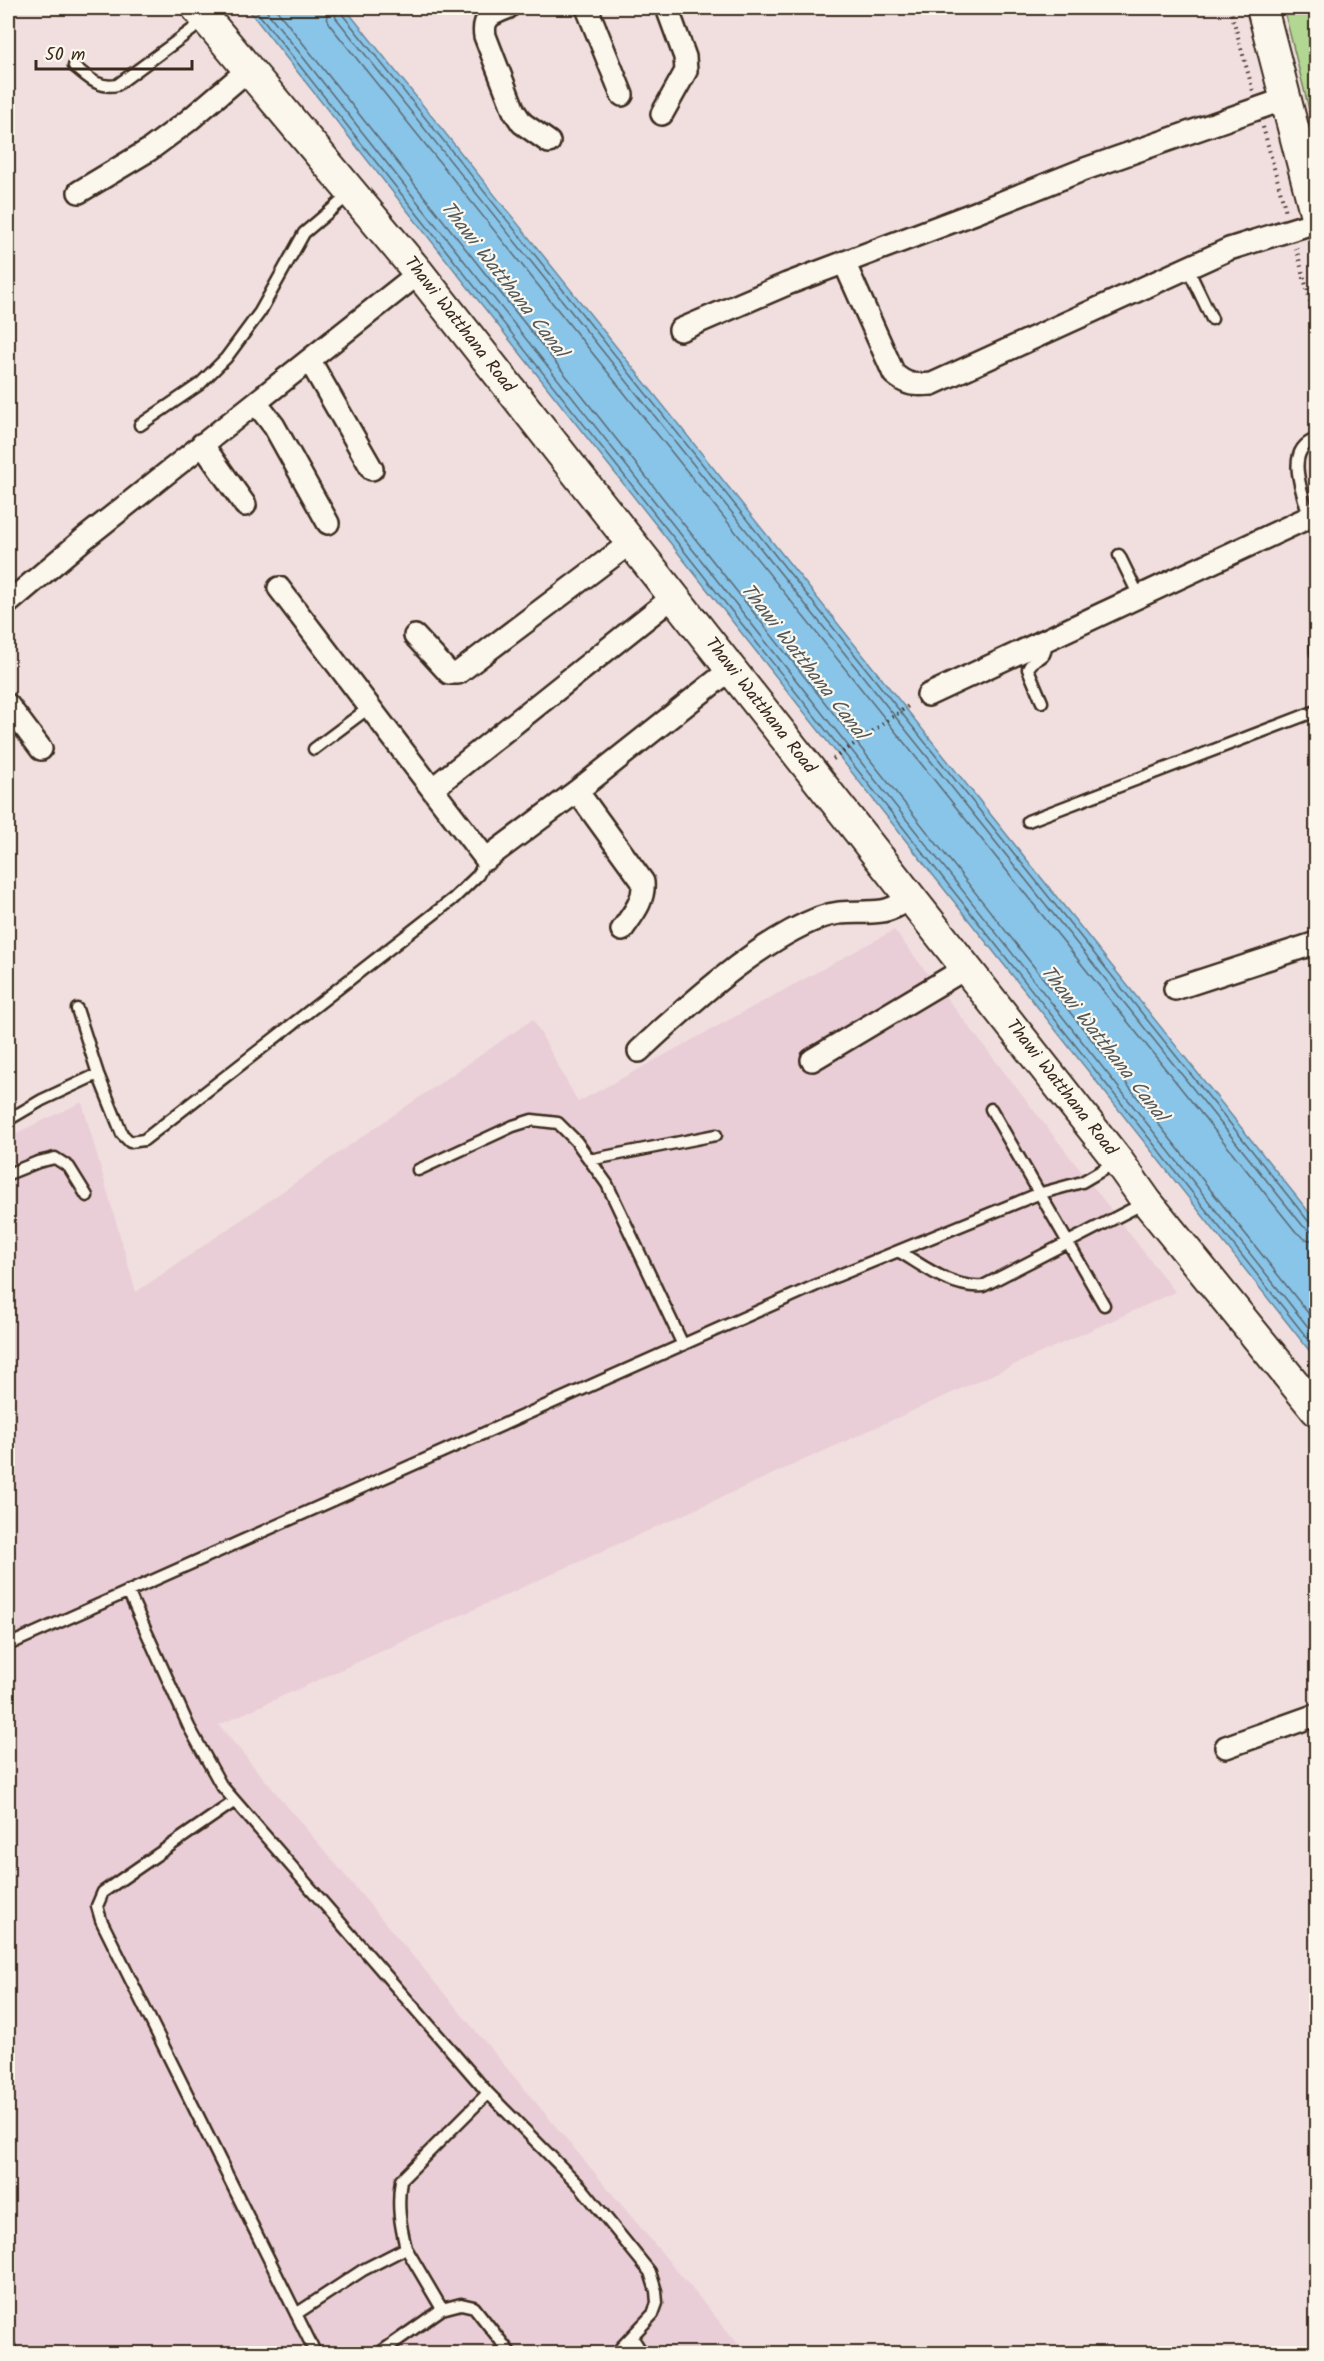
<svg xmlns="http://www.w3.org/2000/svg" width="1324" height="2361" font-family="Kalam,sans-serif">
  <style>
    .built { fill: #eaced7 }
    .green { fill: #b1d793; stroke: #768058; stroke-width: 1.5 }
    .water { fill: #89c5e9; stroke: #6a8798; stroke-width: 1.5 }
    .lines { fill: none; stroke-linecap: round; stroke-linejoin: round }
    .shore { stroke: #5a686f; stroke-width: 1.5 }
    .service-casing { stroke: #3b2a1e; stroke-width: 15 }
    .minor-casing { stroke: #3b2a1e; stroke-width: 26 }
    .secondary-casing { stroke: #3b2a1e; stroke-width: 34 }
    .path { stroke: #3b2a1e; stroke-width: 4; stroke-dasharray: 1.5 4.5; stroke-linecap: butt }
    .service { stroke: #fbf7ec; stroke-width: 10 }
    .minor { stroke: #fbf7ec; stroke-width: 21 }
    .secondary { stroke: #fbf7ec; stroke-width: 30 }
    .labels { text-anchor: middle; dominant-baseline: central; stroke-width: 4.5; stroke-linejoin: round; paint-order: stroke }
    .street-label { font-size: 18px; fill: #3b2a1e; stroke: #fbf7ec }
    .water-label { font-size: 20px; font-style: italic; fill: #52585b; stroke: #fbf7ec }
  </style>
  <rect width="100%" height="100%" fill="#f1dfe0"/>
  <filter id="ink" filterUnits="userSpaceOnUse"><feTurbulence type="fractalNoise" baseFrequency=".0167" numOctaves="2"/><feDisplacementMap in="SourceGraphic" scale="12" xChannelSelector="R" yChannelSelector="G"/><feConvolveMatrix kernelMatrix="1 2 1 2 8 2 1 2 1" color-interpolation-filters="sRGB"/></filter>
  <g filter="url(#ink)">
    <path class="built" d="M894,930L1175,1292L219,1725L746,2353H8V1137L82,1102L136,1292L533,1019L578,1102Z"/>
    <path class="green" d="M1283,8H1316V137L1286,18Z"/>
    <path class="water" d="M247,8H345L1316,1221V1359Z"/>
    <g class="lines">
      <path class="shore" d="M254,8L1316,1349
        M264,8L1316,1337
        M275,8L1316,1323
        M324,8L329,24L1296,1232L1305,1239L1316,1241
        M333,8L336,18L1303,1226L1310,1231L1316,1232
        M341,8L342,14L1309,1222L1316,1224"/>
      <defs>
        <path id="service" d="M74,66C88,77 98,89 117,85L204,21
          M1188,269L1212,319
          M140,425L200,384L226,358L260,312L304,233L350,194
          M1309,517C1303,492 1283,450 1316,439
          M1119,555L1139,596
          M1316,638V653
          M1042,702L1028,669C1034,654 1049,664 1045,640
          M314,749L370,707
          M1028,821L1316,711
          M77,1009L98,1074
          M991,1109L1104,1305
          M8,1120L42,1100L98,1074L122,1134L130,1142L144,1140L453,899L478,875L486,859
          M589,1160L716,1135
          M418,1170L513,1126L532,1120L558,1123L576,1141L607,1184L683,1345
          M8,1174L38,1162L55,1158L69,1167L87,1196
          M898,1251C924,1266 952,1289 983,1286L1146,1202
          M128,1591L189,1727L221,1785L488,2093L581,2187L650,2272L656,2291L657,2303L653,2314L615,2354
          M8,1645L837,1276L1038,1194L1082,1182L1118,1161
          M235,1801L103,1892L97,1906L101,1920L316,2354
          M406,2248C400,2224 397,2205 401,2180L488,2093
          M442,2309L461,2304L474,2307L511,2354
          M296,2314L363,2270L406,2248L442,2309L378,2354
          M632,2337L643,2354
          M8,2344L12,2354"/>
        <path id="minor" d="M507,8C491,14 482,18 485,36L514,111L522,123L549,142
          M587,8L622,95
          M662,114L686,71L685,57L667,8
          M79,192L149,150L188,121L249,69
          M844,262L894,374C908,386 914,385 932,384L1229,249L1316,222
          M680,330L787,284L975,213L1085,169L1285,99
          M310,361L372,469
          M256,403L274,426L328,523
          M202,444L245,505
          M279,588L432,789L673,597
          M8,603L85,538L419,273
          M415,636L449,673H458L630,543
          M928,695L1316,514
          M8,705L41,749
          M432,789L486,859L577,791L731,669
          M577,791L643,882C645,901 632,915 622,930
          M1175,989L1316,943
          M639,1051C687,1006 757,942 819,918C842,909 859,914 882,911C892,910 902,903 911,898
          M812,1060L966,968
          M1226,1747L1316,1715"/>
        <path id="secondary" d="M197,8L419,273L1118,1161L1147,1202L1316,1410
          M1262,8L1316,216"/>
      </defs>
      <use href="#service" class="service-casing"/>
      <use href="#minor" class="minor-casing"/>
      <use href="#secondary" class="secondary-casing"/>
      <path class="path" d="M1230,8L1253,91
        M1263,127L1286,212
        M1296,248L1316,323
        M833,759L911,704"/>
      <use href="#service" class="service"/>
      <use href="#minor" class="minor"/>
      <use href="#secondary" class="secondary"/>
    </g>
  </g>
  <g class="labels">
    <g class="street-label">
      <text transform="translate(459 325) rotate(52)">Thawi Watthana Road</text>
      <text transform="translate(760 706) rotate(52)">Thawi Watthana Road</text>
      <text transform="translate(1061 1088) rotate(52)">Thawi Watthana Road</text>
    </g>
    <g class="water-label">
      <text transform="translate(503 280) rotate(52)">Thawi Watthana Canal</text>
      <text transform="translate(803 662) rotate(52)">Thawi Watthana Canal</text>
      <text transform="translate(1103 1044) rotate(52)">Thawi Watthana Canal</text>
    </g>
  </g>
  <rect width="1324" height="2361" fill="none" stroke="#fbf7ec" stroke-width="30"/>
  <rect x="15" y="15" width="1294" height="2331" fill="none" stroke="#3b2a1e" stroke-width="2" filter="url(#ink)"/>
  <path d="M36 60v9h156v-9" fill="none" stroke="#3b2a1e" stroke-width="3"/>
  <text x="45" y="60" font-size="18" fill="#3b2a1e" stroke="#fbf7ec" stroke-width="4.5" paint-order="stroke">50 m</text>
</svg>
